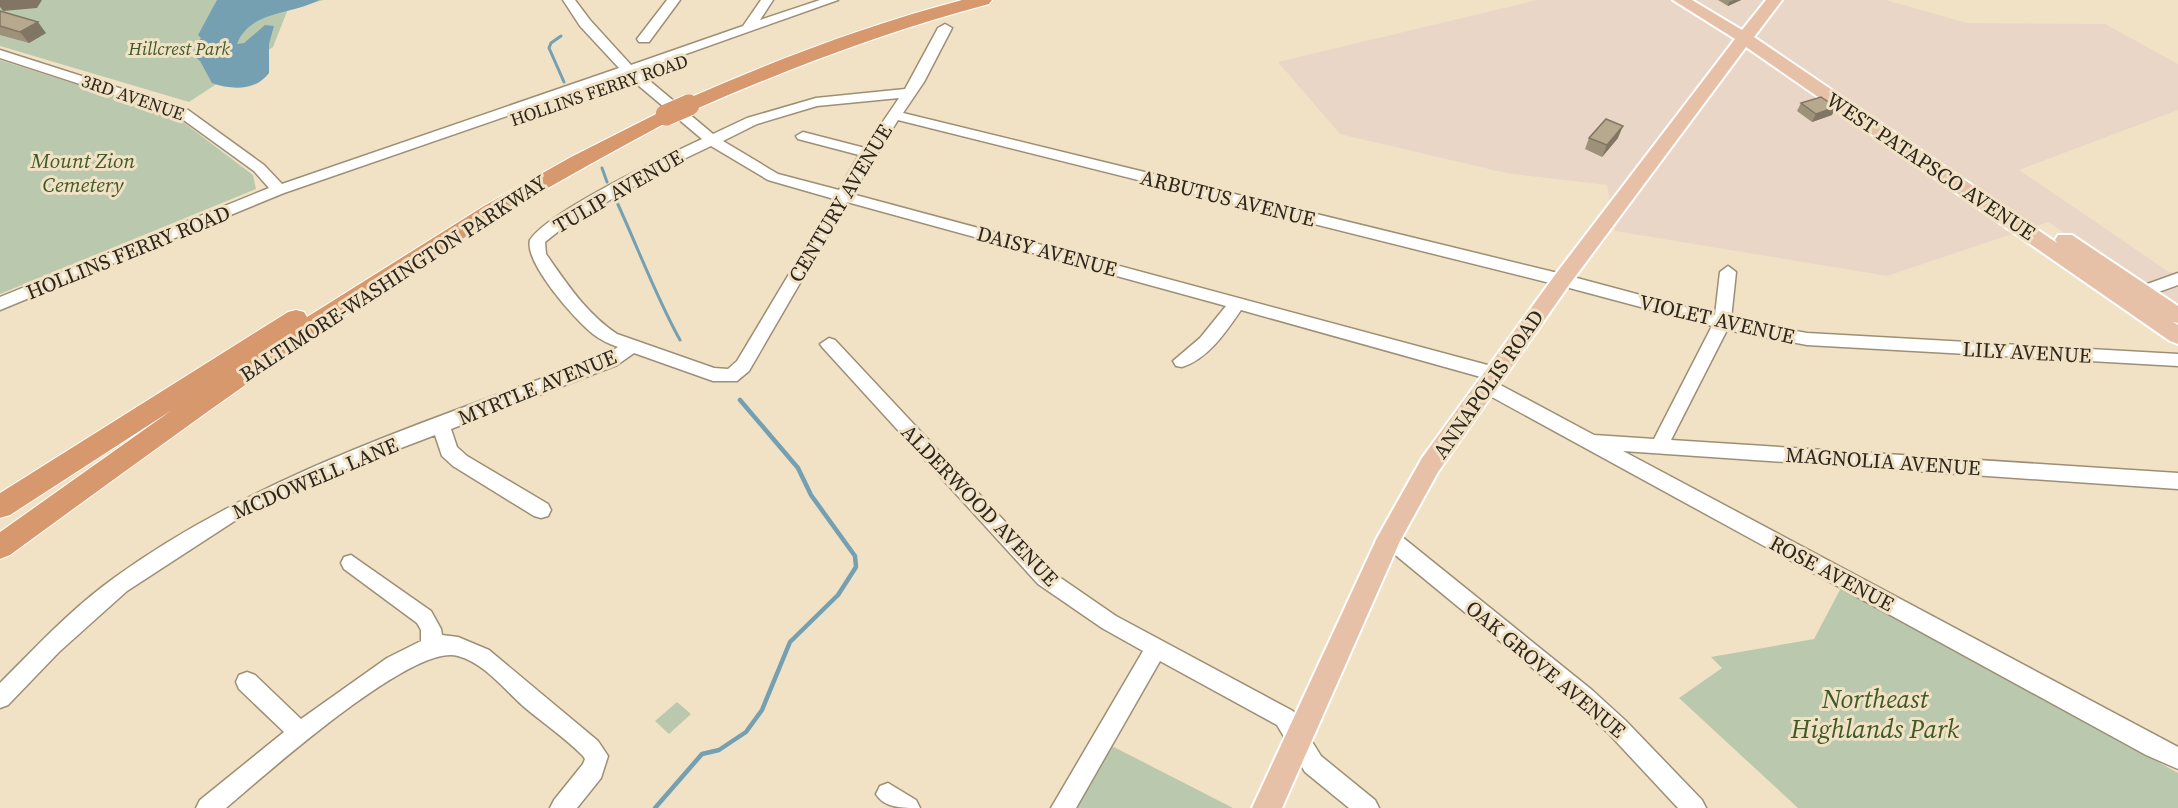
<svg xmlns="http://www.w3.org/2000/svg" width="2178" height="808" font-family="'Source Serif 4',serif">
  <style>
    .commercial { fill: #e9d6c6 }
    .green { fill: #bac9ae }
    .water { fill: #74a0b2 }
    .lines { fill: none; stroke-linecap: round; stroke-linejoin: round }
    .stream-far1 { stroke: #74a0b2; stroke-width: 3 }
    .stream { stroke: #74a0b2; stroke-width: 4.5 }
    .minor-casing { stroke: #9d8f75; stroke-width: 3 }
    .major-casing { stroke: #fff; stroke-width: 4 }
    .highway-casing { stroke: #fff; stroke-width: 2 }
    .minor { fill: #fff; fill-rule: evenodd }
    .major { fill: #e7c1a7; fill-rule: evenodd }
    .highway { fill: #d7986d; fill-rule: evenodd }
    .highway-bridge-casing { stroke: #fff; stroke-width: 23; stroke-linecap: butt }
    .highway-bridge { stroke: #d7986d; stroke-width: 21 }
    .wall { fill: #9d917a }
    .shaded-wall { fill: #807663 }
    .building { fill: #b7a98e; stroke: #807663; stroke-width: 1.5 }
    .labels { text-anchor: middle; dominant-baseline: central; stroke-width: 6; stroke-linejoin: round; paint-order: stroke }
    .far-park-label { font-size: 18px; font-style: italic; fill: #3f5a25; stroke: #f1e2c6 }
    .far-street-label { font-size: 18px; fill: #2c261c; stroke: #f1e2c6 }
    .park-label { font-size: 21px; font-style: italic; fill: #3f5a25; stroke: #f1e2c6 }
    .street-label { font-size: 21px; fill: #2c261c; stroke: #f1e2c6 }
    .near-park-label { font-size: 26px; font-style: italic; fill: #3f5a25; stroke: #f1e2c6 }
  </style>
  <rect width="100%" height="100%" fill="#f1e2c6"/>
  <path class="commercial" d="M1537,0H1886L1967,23L2105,24L2178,64V110L2019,170L2169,272L2178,273V308L2048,222L1887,276L1615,231L1607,185L1506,173L1340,134L1278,62Z"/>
  <path class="green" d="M0,0H324L288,9L273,47L189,102L0,46Z
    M0,60L175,116L253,175L256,189L0,294Z
    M1842,586L2178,773V808H1798L1679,698L1722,668L1711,657L1814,639Z
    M677,702L691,714L669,734L655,721Z
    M1110,745L1233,808H1073Z"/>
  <path class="water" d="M217,0H319C292,15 250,10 237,44L244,43L265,25L274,26L269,44V73C256,91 231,90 212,83L200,61L194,56V50L201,38L198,35Z"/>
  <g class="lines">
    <path class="stream-far1" d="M561,36L551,43L549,48L564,82
      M602,168L607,182
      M615,198C637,245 655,295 680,340"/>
    <path class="stream" d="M655,808L702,754L719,750L746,732L762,710L790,642L838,595L856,567L855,556L811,495L798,468L740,400"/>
    <defs>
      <path id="minor" d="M563,0H575L590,20L631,65L743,26L761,0H773L760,20L820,0H838L638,71L713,134L747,118L816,98L905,89L938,28L945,24L952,28L924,82L903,113L1562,274L1715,315L1720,272L1728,266L1736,272L1731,319L1807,333L2178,354V366L1807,345L1727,330L1671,440L2178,473V489L1623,451L2178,747V769L2146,755L1481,391L1478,386L1481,381H1493L1594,435L1654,439L1712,326L1562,286L898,120L852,194L1495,367L1501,369L1504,374L1501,379L1495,381L1241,310C1226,332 1208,359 1182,367L1176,366L1173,361L1200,338L1226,306L847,202L749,371L737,381H713L634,353L617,365L451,429L457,447L467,456L548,504L551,510L548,516L541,518L534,516L453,466L442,456L435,435L320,479L233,522L127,591L59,652L8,705L0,708V683C36,647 72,608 114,578C260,472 437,419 605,355L618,347C609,344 601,340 593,334C575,320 524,262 530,240C549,211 666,156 702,139L626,75L284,193L0,310V297L269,188L254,171L178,116L0,58V50L188,110L264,165L282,184L619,68L580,26ZM899,98L865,148L803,132L796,136L798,139L859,155L839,190L778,174L723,141L757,124L817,106ZM711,146L768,180L834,199L737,361L728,369L714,368L617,334C586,313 567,284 546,254L545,242L565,226L667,167Z
        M667,0H680L649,42H639L637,39Z
        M2178,273V285L2131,302L2123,296L2125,292Z
        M829,338L835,340L1052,572L1116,616L1293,711L1321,756L1375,800L1379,808H1349L1305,772L1277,725L1160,661L1076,808H1051L1143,651L1102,628L1038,584L823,348L820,344Z
        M1389,530L1396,532L1592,690L1626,721L1702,800L1706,808H1678L1610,735L1576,704L1382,544L1379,538L1382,532Z
        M351,555L431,611L441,629L442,635L458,637L489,650L598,741L608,756L601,778L577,808H550L554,800L583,764L585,759L583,756C564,737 543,723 523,706C504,689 484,663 458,656C413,642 264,776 226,808H196L200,800L284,732L239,689L236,682L239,675L247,672L255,675L301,719L387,658L421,641V630L417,623L344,569L341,563L344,557Z
        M888,783L916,800L920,808C902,808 884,808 876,794L880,786Z"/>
      <path id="major" d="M1673,0H1692L1742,30L1766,0H1782L1754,37L2057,243L2055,240L2058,235H2072L2178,306V323L2173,322L2178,325V344L2170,341L1746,47L1569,285L1438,472L1400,541L1282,808H1252L1377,538L1422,458L1555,275L1735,39Z"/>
      <path id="highway" d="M962,0H992L989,4C888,31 792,67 696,109H682L679,105L682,101C773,61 866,25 962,0Z
        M666,109L673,111L676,115L673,119C585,166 498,215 414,270C276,360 143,458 10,555L0,559V532L172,410L10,515L0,518V493L288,312L296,310L304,312L307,317L484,206L571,157Z"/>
    </defs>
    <use href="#minor" class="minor-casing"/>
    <use href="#major" class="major-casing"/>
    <use href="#highway" class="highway-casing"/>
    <use href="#minor" class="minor"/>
    <use href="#major" class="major"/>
    <use href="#highway" class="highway"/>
    <defs>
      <path id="highway-bridge" d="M666,115L689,105"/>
    </defs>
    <use href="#highway-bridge" class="highway-bridge-casing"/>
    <use href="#highway-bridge" class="highway-bridge"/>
  </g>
  <path class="wall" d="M1718,0H1741L1728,6Z
    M0,11L46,33L29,43L0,35Z
    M1801,103L1832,115L1812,122L1797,111Z
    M1589,138H1618L1602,157L1585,149Z"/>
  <path class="shaded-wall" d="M0,0H42L37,8L3,11L0,7Z
    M1734,0H1741L1728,6L1729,2Z
    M38,22L46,33L29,43L20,32Z
    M1836,107L1832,115L1812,122L1816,114Z
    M1623,126L1618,138L1602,157L1607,145Z"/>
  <path class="building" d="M0,11L38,22L20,32L0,26Z
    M1821,97L1836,107L1816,114L1801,103Z
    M1606,119L1623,126L1607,145L1589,138Z"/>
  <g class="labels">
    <g class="far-park-label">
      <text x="179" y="48">Hillcrest Park</text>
    </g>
    <g class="far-street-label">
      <text transform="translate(599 90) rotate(-19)">HOLLINS FERRY ROAD</text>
      <text transform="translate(133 97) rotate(19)">3RD AVENUE</text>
    </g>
    <g class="park-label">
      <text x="83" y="160">Mount Zion<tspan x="83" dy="24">Cemetery</tspan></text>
    </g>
    <g class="street-label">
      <text transform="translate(1931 166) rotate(34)">WEST PATAPSCO AVENUE</text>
      <text transform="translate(618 191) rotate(-30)">TULIP AVENUE</text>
      <text transform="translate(1228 198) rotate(14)">ARBUTUS AVENUE</text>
      <text transform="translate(840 203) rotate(-59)">CENTURY AVENUE</text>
      <text transform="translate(1047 251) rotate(15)">DAISY AVENUE</text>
      <text transform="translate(128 252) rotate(-22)">HOLLINS FERRY ROAD</text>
      <text transform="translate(393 278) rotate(-33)">BALTIMORE-WASHINGTON PARKWAY</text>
      <text transform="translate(1717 319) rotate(13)">VIOLET AVENUE</text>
      <text transform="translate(2027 352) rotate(3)">LILY AVENUE</text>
      <text transform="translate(1488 384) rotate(-55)">ANNAPOLIS ROAD</text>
      <text transform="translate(537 387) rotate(-22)">MYRTLE AVENUE</text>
      <text transform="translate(1883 461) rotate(4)">MAGNOLIA AVENUE</text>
      <text transform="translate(315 478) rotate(-23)">MCDOWELL LANE</text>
      <text transform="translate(980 505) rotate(46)">ALDERWOOD AVENUE</text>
      <text transform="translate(1832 573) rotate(28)">ROSE AVENUE</text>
      <text transform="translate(1546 669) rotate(40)">OAK GROVE AVENUE</text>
    </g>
    <g class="near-park-label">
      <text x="1875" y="699">Northeast<tspan x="1875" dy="30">Highlands Park</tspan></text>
    </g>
  </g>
</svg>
